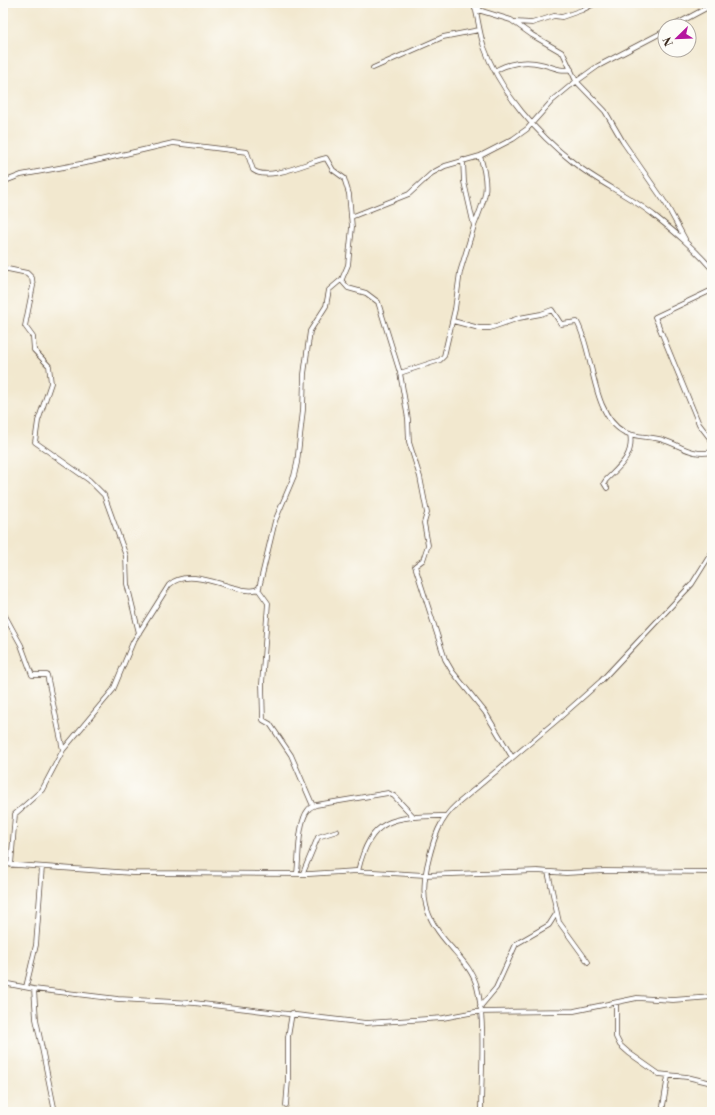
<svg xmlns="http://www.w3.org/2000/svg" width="715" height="1115" font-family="'Libre Bodoni',serif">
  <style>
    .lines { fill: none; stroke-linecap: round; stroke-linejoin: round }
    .street-casing { stroke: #564639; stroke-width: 5.5 }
    .street { stroke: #fff; stroke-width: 4 }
  </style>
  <rect width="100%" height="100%" fill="#fdfcf7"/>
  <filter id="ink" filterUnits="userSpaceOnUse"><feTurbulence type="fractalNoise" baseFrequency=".025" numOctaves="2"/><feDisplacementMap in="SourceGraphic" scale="8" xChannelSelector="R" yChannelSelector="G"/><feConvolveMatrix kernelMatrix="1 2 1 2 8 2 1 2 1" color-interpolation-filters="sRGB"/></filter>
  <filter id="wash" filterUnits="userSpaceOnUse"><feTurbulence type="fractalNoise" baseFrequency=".012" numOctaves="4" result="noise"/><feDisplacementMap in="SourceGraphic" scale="16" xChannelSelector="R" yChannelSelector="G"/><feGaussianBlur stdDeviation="0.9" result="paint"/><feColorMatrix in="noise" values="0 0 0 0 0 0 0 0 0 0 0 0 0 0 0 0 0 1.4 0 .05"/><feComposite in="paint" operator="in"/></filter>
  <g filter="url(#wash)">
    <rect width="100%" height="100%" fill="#f2e8cf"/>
  </g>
  <g filter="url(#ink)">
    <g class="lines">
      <defs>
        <path id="street" d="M474,3C478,17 479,32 484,47C500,92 537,134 574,163C599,183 630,196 655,216C676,233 694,248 712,269
          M475,9L511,20L532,35L563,53L576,81L605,111L623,142L666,204L685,239
          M475,9L487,3
          M515,22L532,23L554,16L562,17L582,10L596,3
          M673,26L712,5
          M373,68L443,37L479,30
          M495,71C508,63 526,60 541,64C551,66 560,72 571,69
          M3,182L21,175L91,162L173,143L247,152L253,170C268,182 309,162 326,158L333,170L344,178L349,194L352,227L348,265L342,279L329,290L326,306L310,331L304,374L303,410L297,463L294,476L275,521L259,588C244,600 193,563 169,585L133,642L113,690L63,750L42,790L15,814L11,865
          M351,217L409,194L432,173L445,166L480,156L513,139L527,129L552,101L570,86L598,66L665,31
          M474,226C486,197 490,187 480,156
          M3,268L27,273L32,278L33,286L25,326L33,337L34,350L49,366L51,383L38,421L35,442L89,480L104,495L126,556L127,584L139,633
          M341,280L348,288L366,293L378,302L400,373L408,419L409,442L420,477L427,513L424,523L428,545L423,560L415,566L445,659L452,671L485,712L512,757
          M712,290L655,317L699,424L712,441
          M453,321L479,328H490L519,318L541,314L552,310L561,324L577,322C594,352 591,414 624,432C636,438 651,436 663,440C683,446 690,456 712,452
          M400,373L440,360L444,356L455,309L460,272L474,226L464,182L463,160
          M607,488L604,483L606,480C620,466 634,456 630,434
          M258,589L268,603L262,684L263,720L270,724L291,755L313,806
          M3,612L21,645L32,675H47L63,750
          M3,864L132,873L309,874L356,871L425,875L537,871L566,873L604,871L712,872
          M358,871C371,816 394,817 445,816
          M548,872L559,922L588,962
          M297,873C299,857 298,822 308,810C310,807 313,806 316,805L388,793L394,796L414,817
          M303,873L318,837L337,831
          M3,983L34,989L118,999L194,1003L366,1023L443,1018L475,1012L574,1011L637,998L673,1000L712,997
          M26,987L36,945L42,867
          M34,989L36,1019L55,1112
          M616,1003V1037L620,1045L629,1053L659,1074L687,1077L712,1083
          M480,1007L496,988L516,944L549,925L556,914
          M286,1105L288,1080V1037L292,1013
          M481,1112C481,1076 486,1022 477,987C473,971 462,960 451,947C424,918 419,896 429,858C434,838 440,819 456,805L556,721L601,681L692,584L712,552
          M662,1112L668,1076"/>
      </defs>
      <use href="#street" class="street-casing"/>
      <use href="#street" class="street"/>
    </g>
  </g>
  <rect width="715" height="1115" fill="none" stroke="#fdfcf7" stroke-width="16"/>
  <g transform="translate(677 38) rotate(247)"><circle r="19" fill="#fdfcf7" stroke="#afa8a0"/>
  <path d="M0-3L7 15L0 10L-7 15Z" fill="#b5179e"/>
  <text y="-6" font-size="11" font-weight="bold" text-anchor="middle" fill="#3b2a1e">N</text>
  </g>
</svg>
